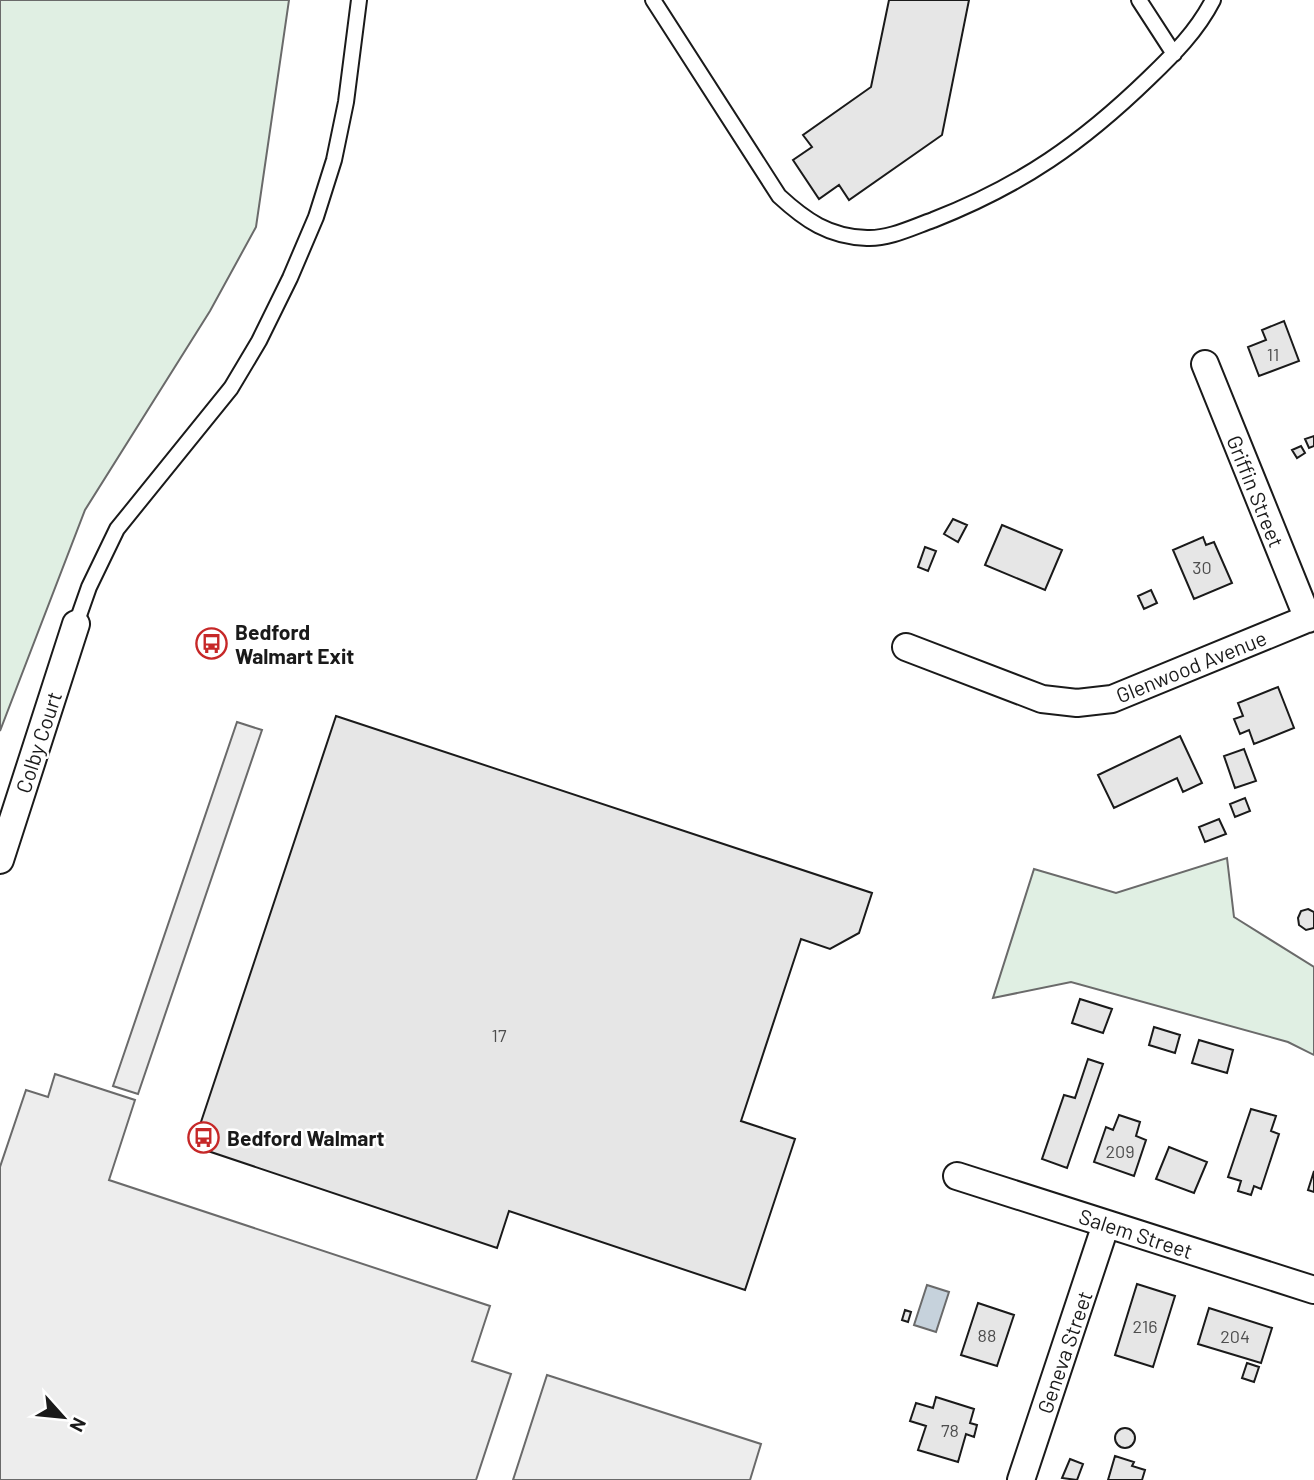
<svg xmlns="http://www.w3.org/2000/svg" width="1314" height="1480" font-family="Barlow,sans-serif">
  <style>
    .green { fill: #e0efe3; stroke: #6a6a6a; stroke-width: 2 }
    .parking { fill: #ededed; stroke: #6a6a6a; stroke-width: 2 }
    .water { fill: #c6d2dc; stroke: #6a6a6a; stroke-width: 2 }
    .building { fill: #e6e6e6; stroke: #1a1a1a; stroke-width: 2 }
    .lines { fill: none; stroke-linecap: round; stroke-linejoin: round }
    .lane-casing { stroke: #1a1a1a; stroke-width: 18 }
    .street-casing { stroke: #1a1a1a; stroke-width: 30 }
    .lane { stroke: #fff; stroke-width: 14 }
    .street { stroke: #fff; stroke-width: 26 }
    .labels { text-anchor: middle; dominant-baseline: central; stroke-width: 5; stroke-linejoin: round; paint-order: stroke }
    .number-label { font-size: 18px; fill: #4d4d4d }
    .street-label { font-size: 21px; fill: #1a1a1a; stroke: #fff }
    .poi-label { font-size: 21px; font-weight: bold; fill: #1a1a1a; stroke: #fff; text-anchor: start }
  </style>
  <rect width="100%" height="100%" fill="#fff"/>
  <path class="green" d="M0,0H289L256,227L210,311L85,510L0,731Z
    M1227,858L1234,917L1314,967V1055L1288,1042L1071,982L993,998L1034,869L1116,893Z"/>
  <path class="parking" d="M237,722L262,730L138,1094L113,1086Z
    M55,1074L135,1100L109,1180L490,1306L472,1361L511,1374L476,1480H0V1167L26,1090L48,1097Z
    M547,1375L761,1444L750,1480H513Z"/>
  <path class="water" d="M927,1285L949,1292L936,1332L914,1325Z"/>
  <path class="building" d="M889,0H969L942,135L849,200L839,185L819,199L793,160L812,147L803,135L871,87Z
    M1284,321L1299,361L1259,376L1248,347L1266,340L1262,330Z
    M1314,436V446L1309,448L1305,439Z
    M1301,446L1305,453L1297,458L1292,450Z
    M953,519L967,525L958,542L944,534Z
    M1002,525L1062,550L1045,590L985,565Z
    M1203,537L1206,545L1214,542L1232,583L1194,599L1173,550Z
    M925,547L936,551L928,571L918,567Z
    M1151,590L1157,603L1144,609L1138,596Z
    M1278,687L1294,728L1254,744L1249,730L1240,734L1234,719L1243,716L1238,703Z
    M336,716L872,893L859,933L830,949L801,939L741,1121L795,1139L745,1290L509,1211L497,1248L193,1146Z
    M1180,736L1202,783L1183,792L1177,778L1114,808L1098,775Z
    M1244,749L1256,781L1235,788L1224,756Z
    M1245,798L1250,811L1235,817L1230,804Z
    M1219,819L1226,834L1205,842L1199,827Z
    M1308,909L1314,912V928L1306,930L1299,925L1298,918L1301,911Z
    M1080,999L1112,1009L1103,1033L1072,1023Z
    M1154,1027L1180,1035L1175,1053L1149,1045Z
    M1199,1040L1233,1050L1227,1073L1192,1063Z
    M1088,1059L1103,1064L1067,1168L1042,1159L1064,1095L1075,1098Z
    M1251,1109L1276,1116L1271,1131L1279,1134L1261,1189L1254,1186L1251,1195L1238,1191L1241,1181L1228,1177Z
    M1119,1115L1140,1122L1136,1136L1146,1140L1134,1176L1094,1162L1106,1127L1113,1130Z
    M1169,1147L1207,1162L1194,1193L1156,1179Z
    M1314,1171V1192L1308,1190Z
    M1137,1284L1175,1296L1153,1367L1115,1355Z
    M978,1303L1014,1315L997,1366L961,1355Z
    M1209,1308L1272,1328L1261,1363L1198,1344Z
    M905,1310L911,1312L908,1322L902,1320Z
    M1247,1363L1259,1367L1254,1382L1242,1378Z
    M936,1397L974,1409L970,1423L977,1425L974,1437L966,1434L958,1462L918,1450L926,1426L910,1421L916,1403L933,1408Z
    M1115 1438a10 10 0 1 1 20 0a10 10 0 1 1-20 0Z
    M1115,1456L1134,1462L1132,1466L1145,1470L1142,1480H1108Z
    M1070,1459L1083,1464L1077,1480L1062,1478Z"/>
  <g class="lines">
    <defs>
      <path id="lane" d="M653,0L779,196C805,220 829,237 867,238C889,239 913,227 933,220C1022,185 1082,143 1149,78C1174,54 1197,31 1213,0
        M1139,0L1174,54
        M76,624L89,587L117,529L231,388L259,341L290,278L316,217L334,160L346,102L359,0"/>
      <path id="street" d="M1205,364L1308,619
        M906,647L1042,699L1077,703L1112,699L1314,616
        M0,860L76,624
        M957,1176L1314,1290
        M1021,1480L1106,1224"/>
    </defs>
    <use href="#lane" class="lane-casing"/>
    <use href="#street" class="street-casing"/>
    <use href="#lane" class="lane"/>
    <use href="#street" class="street"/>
  </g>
  <defs>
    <symbol id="bus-ring" viewBox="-11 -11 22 22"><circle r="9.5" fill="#fff" stroke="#c62828" stroke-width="1.5"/><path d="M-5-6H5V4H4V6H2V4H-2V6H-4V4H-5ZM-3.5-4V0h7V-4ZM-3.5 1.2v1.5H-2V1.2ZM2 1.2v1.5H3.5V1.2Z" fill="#c62828"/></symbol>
  </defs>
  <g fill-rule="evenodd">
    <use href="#bus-ring" x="194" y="626" width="35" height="35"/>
    <use href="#bus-ring" x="186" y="1120" width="35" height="35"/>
  </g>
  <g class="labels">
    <g class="number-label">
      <text x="1273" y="354">11</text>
      <text x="1202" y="567">30</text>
      <text x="499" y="1035">17</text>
      <text x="1120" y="1151">209</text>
      <text x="1145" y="1326">216</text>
      <text x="987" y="1335">88</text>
      <text x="1235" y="1336">204</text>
      <text x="950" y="1430">78</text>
    </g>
    <g class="street-label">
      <text transform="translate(1256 491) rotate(68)">Griffin Street</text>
      <text transform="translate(1191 666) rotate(-22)">Glenwood Avenue</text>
      <text transform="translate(38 742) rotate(-72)">Colby Court</text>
      <text transform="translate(1136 1233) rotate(18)">Salem Street</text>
      <text transform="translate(1064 1352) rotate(-71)">Geneva Street</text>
    </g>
    <g class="poi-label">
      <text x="235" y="631">Bedford<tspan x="235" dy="24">Walmart Exit</tspan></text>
      <text x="227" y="1137">Bedford Walmart</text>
    </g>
  </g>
  <g transform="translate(63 1417) rotate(117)" stroke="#ffffff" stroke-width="5" paint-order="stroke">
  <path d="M0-5L12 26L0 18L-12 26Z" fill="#1a1a1a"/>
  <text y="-10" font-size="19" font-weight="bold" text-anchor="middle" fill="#1a1a1a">N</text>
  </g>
</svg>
